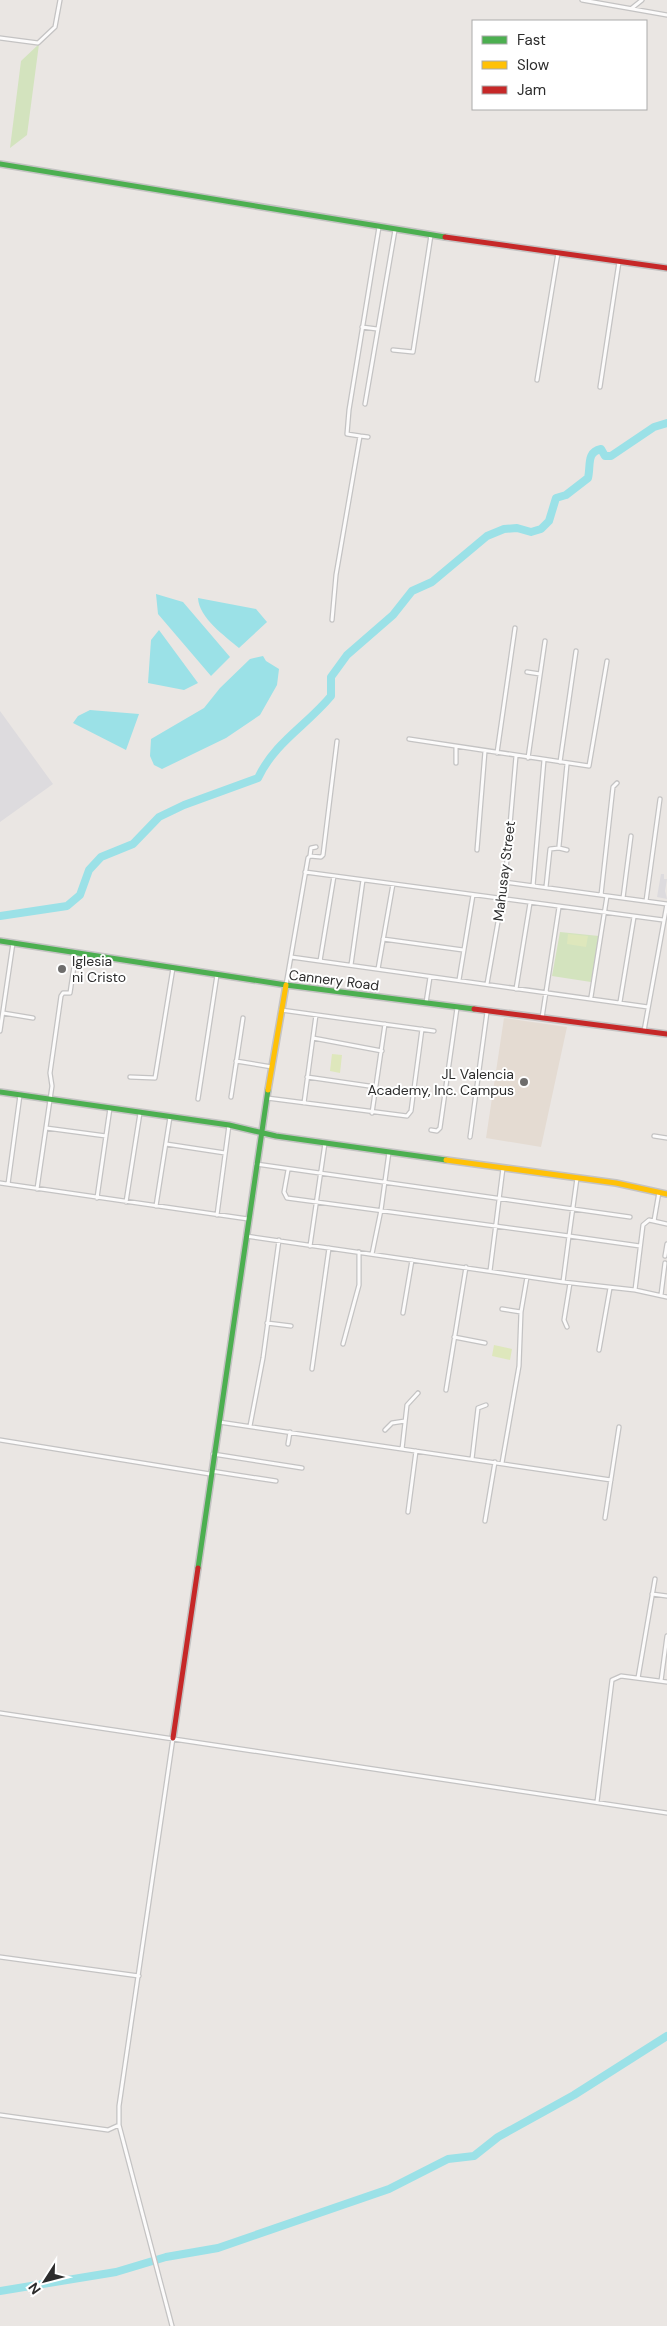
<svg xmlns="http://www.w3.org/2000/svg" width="667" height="2326" font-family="'DM Sans',sans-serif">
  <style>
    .industrial { fill: #dddbde }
    .education { fill: #e4dbd2 }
    .green { fill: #d3e3be }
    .pitch { fill: #dee7bc }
    .water { fill: #9be1e7 }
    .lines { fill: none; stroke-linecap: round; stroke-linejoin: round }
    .river { stroke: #9be1e7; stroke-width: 8 }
    .street-casing { stroke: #c4c3c3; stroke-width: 5.5 }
    .fast-casing { stroke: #c4c3c3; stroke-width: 8 }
    .slow-casing { stroke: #c4c3c3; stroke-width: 8 }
    .jam-casing { stroke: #c4c3c3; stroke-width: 8 }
    .street { stroke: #fcfbfb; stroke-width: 3 }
    .fast { stroke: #4caf50; stroke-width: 5 }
    .slow { stroke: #ffc107; stroke-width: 5 }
    .jam { stroke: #c62828; stroke-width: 5 }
    .poi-dot { fill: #6e6d6c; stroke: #fff; stroke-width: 2 }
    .labels { text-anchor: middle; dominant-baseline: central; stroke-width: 4; stroke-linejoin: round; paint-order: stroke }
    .street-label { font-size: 14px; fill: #2c2c2c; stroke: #fff }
    .poi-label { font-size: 14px; fill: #2c2c2c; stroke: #fff; text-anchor: start }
  </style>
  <rect width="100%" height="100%" fill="#eae6e3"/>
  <path class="industrial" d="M0,711L53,784L0,822Z
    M661,874H664V879H667L665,891L667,899L657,897Z"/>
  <path class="education" d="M504,1018L567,1027L541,1147L486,1138Z"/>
  <path class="green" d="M39,44L27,135L10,148L21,61Z
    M560,932L599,936L591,982L552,976Z"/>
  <path class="pitch" d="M568,934L588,936L586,947L567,944Z
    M332,1054L342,1055L340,1073L330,1071Z
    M494,1345L512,1349L510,1360L492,1356Z"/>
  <path class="water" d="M156,594L183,602L230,657L211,676L158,614Z
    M198,598L256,609L267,622L239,648C225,636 199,618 198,598Z
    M159,630L198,683L184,690L148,683L151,640Z
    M263,656L266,661L279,669L277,685L260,715L226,738L162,769L154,765L150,756L151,739L204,708L220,688L250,659Z
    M90,710L139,714L126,750L73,723L78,716Z"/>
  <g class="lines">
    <path class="river" d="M0,916L67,906L80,895L89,870L101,857L133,844L159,817L184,805L258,778C275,742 306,726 331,696V677L347,655L393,615L412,591L432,582L487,536L504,529L517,528L531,532L541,529L549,521L556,498L566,495L588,478C591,466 586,452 601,449L605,456H611L654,427L667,423
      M0,2291L116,2272L166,2257L218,2248L389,2189L448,2159L474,2156L498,2137L574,2095L667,2036"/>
    <defs>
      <path id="street" d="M582,0L667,15
        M632,8L642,0
        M0,38L38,43L55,27L60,0
        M362,327L377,329
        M393,350L413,352L431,235
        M537,380L558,253
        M600,387L619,262
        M365,404L395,230
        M360,436L368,437
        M332,620L336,575L360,436L347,434L349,410L379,227
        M527,672L540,674
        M409,739L589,766L607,661
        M497,753L515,628
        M528,758L545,641
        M560,762L576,651
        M456,763V747
        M559,848L567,850
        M477,850L485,751
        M310,856L311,848L316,847
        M305,872L663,920
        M505,882L667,904L644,1031
        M533,886L544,760
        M546,887L550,849L559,848V846L567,764
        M601,895L613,787L617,783
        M623,898L631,836
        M646,901L660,799
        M383,939L463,950
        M291,957L648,1007
        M320,961L334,876
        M351,965L363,880
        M378,969L393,884
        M459,980L473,895
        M487,984L505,882L516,756
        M286,985L308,858L310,856L321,857L323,855L337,741
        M516,989L530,903
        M591,997L607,896
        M620,1002L634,917
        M426,1003L430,977
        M281,1010L434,1031
        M3,1013L33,1018
        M542,1018L559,907
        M0,1031L13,943
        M313,1038L382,1051
        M236,1061L272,1067
        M130,1077L155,1078L173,968
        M307,1077L376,1087
        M231,1097L243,1018
        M267,1098L407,1116L411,1111L422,1029
        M198,1099L217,975
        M304,1103L316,1015
        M372,1113L385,1024
        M46,1128L106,1136
        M431,1130L437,1131L440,1128L457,1008
        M654,1136L667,1138
        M470,1137L487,1012
        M166,1144L225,1153
        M256,1164L630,1217
        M288,1170L284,1192L287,1198L569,1236L577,1178
        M0,1183L248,1219
        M8,1184L20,1095
        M37,1189L52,1086L50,1073L61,996L63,993H70L76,953
        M97,1198L110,1108
        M126,1202L140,1113
        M156,1206L170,1117
        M217,1215L229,1125
        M654,1221L659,1192
        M246,1236L563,1282L635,1290L667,1297
        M310,1246L325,1143
        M372,1254L381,1210L389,1152
        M665,1256L667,1244
        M490,1271L503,1168
        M563,1282L569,1236L640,1246
        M635,1290L643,1225L649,1220L667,1224
        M661,1295L665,1263
        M502,1309L521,1312
        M403,1313L412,1260
        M267,1323L291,1326
        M567,1327L564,1320L570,1283
        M454,1337L485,1343
        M343,1344L359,1285V1252
        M599,1350L610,1288
        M312,1369L329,1248
        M446,1390L466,1267
        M219,1422L611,1480
        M250,1426L263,1358L279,1240
        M385,1430L392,1423L405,1421
        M0,1440L210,1474
        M288,1444L290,1432
        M402,1449L407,1405L418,1393
        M213,1454L302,1468
        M472,1459L478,1408L486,1405
        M502,1463L519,1366L521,1312L527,1277
        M211,1471L276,1481
        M408,1512L416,1451
        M605,1518L619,1427
        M485,1521L495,1462
        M652,1594L667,1596
        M638,1678L655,1579
        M661,1681L667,1636
        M0,1713L667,1813
        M597,1802L612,1680L621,1676L667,1682
        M0,1957L139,1976
        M0,2115L108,2130L119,2125
        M172,2326L119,2125V2106L173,1738"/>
      <path id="fast" d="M0,164L445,237
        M0,941L286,985L474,1009
        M0,1092L229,1125L276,1136L446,1160
        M198,1568L268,1090"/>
      <path id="slow" d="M268,1090L286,985
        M446,1160L616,1183L667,1194"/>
      <path id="jam" d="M445,237L667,268
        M474,1009L667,1034
        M173,1738L198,1568"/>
    </defs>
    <use href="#street" class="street-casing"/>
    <use href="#fast" class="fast-casing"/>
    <use href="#slow" class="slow-casing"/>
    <use href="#jam" class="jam-casing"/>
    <use href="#street" class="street"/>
    <use href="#fast" class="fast"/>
    <use href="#slow" class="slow"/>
    <use href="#jam" class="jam"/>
  </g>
  <g class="poi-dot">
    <circle cx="62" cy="969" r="5"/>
    <circle cx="524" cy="1082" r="5"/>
  </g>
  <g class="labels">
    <g class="street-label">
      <text transform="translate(504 871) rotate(-83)">Mahusay Street</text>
      <text transform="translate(334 980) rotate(7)">Cannery Road</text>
    </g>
    <g class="poi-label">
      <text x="72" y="961">Iglesia<tspan x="72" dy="16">ni Cristo</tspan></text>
      <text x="514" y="1074" text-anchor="end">JL Valencia<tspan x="514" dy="16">Academy, Inc. Campus</tspan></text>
    </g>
  </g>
  <rect x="472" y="20" width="175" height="90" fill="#ffffff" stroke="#ababab"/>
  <rect x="482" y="36" width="25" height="8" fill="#4caf50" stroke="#ababab"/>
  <text x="517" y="45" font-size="15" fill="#2c2c2c">Fast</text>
  <rect x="482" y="61" width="25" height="8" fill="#ffc107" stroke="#ababab"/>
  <text x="517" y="70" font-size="15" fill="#2c2c2c">Slow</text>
  <rect x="482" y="86" width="25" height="8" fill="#c62828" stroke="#ababab"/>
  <text x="517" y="95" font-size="15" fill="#2c2c2c">Jam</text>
  <g transform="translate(45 2281) rotate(234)" stroke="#ffffff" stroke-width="4" paint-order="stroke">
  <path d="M0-4L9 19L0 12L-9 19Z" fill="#2c2c2c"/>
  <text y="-8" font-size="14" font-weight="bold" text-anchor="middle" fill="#2c2c2c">N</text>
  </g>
</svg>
